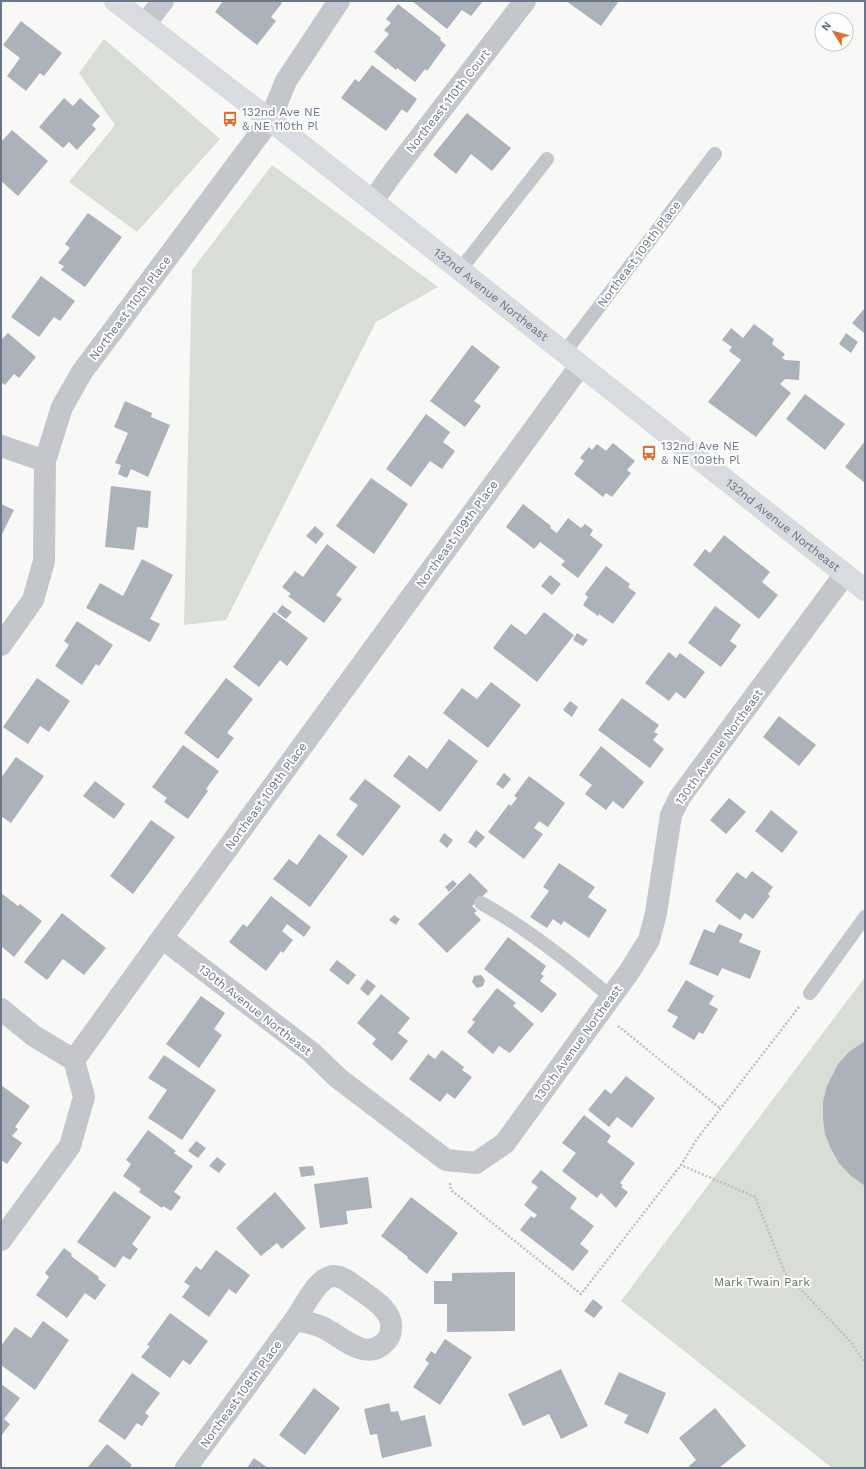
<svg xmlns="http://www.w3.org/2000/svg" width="866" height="1469" font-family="'Work Sans',sans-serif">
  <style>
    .green { fill: #d8ded6 }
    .building { fill: #abb2b9 }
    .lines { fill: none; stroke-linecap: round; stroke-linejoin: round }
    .path { stroke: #bdbfc2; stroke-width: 2.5; stroke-dasharray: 2 2; stroke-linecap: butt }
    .lane { stroke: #c3c6ca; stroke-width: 14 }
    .street { stroke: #c3c6ca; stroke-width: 22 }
    .secondary { stroke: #d8dbdf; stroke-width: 22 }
    .labels { text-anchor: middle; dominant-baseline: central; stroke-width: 4; stroke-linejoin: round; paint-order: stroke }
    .street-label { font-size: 12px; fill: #697687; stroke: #fff }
    .poi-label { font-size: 12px; fill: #697687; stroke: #fff; text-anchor: start }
    .park-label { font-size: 12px; fill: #657963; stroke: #fff }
  </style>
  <rect width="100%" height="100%" fill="#f8f9f6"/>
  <path class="green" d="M104,39L220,139L137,232L69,182L115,125L79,73Z
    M272,165L438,287L376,322L226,620L184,625L192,270Z
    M865,977V1468H832L621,1301Z"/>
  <path class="building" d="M223,1H280L282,3L271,17L276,21L257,45L215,12Z
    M412,1H483L471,16L462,10L447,29Z
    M566,1H619L601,26Z
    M398,4L441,38L440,40L446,45L427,71L425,69L415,82L397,68L396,70L374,52L389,34L384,30L391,23L386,19Z
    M21,21L62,53L44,76L40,73L26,91L7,76L20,58L3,45Z
    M372,65L417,99L407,113L402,109L386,131L341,98L355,79L359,82Z
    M64,98L73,106L80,98L100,116L92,125L96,129L77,150L69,142L63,148L39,127Z
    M467,113L511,148L492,171L471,154L456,174L433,155Z
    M12,130L48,161L18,196L1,181V142Z
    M88,213L122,237L85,287L61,270L64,266L58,263L70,248L65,244Z
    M41,276L75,301L60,321L54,317L39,337L11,317Z
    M865,308V334L852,323Z
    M754,324L774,339L772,344L785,354L782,358L785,360L800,361L799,380L785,379L780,384L791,393L756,437L708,402L741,360L729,351L732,347L722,340L731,328L743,338Z
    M8,333L36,357L19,378L14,374L5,385L2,383L1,385V340Z
    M846,333L858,342L851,353L839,344Z
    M472,345L500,367L474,401L481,406L465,427L430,401Z
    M805,394L845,424L825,450L786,419Z
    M125,401L152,413L151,417L170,425L148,477L131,469L127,478L118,474L121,465L115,463L128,433L114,427Z
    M426,414L450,432L443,442L455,451L442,469L430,461L411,487L386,469Z
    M865,441V483L845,467Z
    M613,443L635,461L627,470L631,473L612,497L606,493L603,497L574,474L584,461L580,458L589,447L592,450L597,444L606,451Z
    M371,478L408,504L374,554L336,526Z
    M111,486L151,491L148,528L137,527L134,550L105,547Z
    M1,504L14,510L1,536Z
    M523,504L551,526L550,528L557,533L568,518L581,528L585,524L593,530L590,535L603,545L578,578L561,565L565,561L540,542L534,549L506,527Z
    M315,526L324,534L316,544L306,536Z
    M724,535L770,572L762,582L778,595L759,619L693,565L705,549L710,553Z
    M327,544L357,567L336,595L342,599L324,623L288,596L291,594L282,587L295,571L303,577Z
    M142,559L173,575L150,619L160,624L150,642L86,608L100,583L123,596Z
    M606,566L630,584L628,587L636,593L613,624L599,614L598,616L583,605L588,597L585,594Z
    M550,575L561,584L552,595L541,586Z
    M282,605L292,612L286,619L277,612Z
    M715,606L741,625L730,641L737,646L721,667L688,643Z
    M274,612L308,638L287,666L280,660L259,687L233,667Z
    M544,612L574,635L537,682L493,648L511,624L526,635Z
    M77,621L113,645L99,666L96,664L82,685L55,666L69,645L64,641Z
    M577,633L588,640L583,646L573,640Z
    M669,652L676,658L680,653L705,672L685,699L676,692L669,701L645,683Z
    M37,678L70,701L49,732L40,726L28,744L3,727Z
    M226,678L253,699L227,733L234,738L218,759L184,733Z
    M491,682L521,705L488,748L443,713L462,688L477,699Z
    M622,698L659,725L654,732L658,734L653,740L664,749L650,768L598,730Z
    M570,701L578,707L572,717L563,710Z
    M779,716L816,745L799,766L763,737Z
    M449,739L478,761L440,812L393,776L409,755L427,769Z
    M183,745L219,771L206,789L208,791L188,819L164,802L167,798L152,787Z
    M601,746L644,782L623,809L613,801L606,810L585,794L592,785L579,775Z
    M16,757L44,776L11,823L1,816V778Z
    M504,773L511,779L503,789L496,784Z
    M529,776L565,803L548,827L539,821L534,828L543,834L524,859L488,832L509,804L511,806L517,798L514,796Z
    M365,779L401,806L363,856L336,835L358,805L349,799Z
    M95,781L125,804L114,819L83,796Z
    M729,798L746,812L726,834L710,820Z
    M771,810L798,832L782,853L755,831Z
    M151,820L175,837L133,894L110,876Z
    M476,830L485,837L476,848L468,842Z
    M444,833L453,840L447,848L439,841Z
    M319,834L348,856L310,907L273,879L289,859L297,865Z
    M559,863L595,887L588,897L607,910L589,938L564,921L561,925L553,919L547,928L530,917L549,891L543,887Z
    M752,871L773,887L768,894L770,896L753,919L745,913L740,920L715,901L737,872L746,879Z
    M470,873L488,891L472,906L477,911L474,913L481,920L447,953L418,924Z
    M453,880L457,884L449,892L445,887Z
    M1,893L18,906L20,904L42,921L14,957L1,946Z
    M271,896L311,927L304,937L287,924L282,931L293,940L283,953L281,951L266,971L229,942L243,924L247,927Z
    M62,913L106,948L84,975L63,959L47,980L24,962Z
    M394,915L400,919L396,925L389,920Z
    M719,924L743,934L739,942L761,951L750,979L722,968L718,976L689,964L704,929L714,933Z
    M508,937L546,966L541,974L544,976L540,981L557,994L542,1013L484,969Z
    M337,960L356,975L348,985L329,970Z
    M481,975L485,980L483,986L477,988L472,982L474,976Z
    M367,979L376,986L368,996L360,989Z
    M686,980L714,996L709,1004L718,1009L703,1034L699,1032L694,1040L672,1027L678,1017L667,1011Z
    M497,988L516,1003L513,1006L534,1024L510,1053L499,1046L493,1054L467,1032L475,1022L472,1020Z
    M381,994L410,1018L398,1033L408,1041L392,1061L372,1044L376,1039L357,1023Z
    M201,996L225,1013L214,1029L222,1035L199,1068L166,1044Z
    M865,1041V1186L850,1175L839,1163L831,1149L825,1134L823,1118V1102L827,1086L838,1064L849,1052Z
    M442,1050L464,1067L462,1070L472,1077L455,1099L447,1093L440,1102L409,1079L428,1054L435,1059Z
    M164,1055L216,1090L182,1140L148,1118L167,1090L148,1078Z
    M626,1076L655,1098L632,1128L617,1117L609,1127L588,1110L605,1089L611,1094Z
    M2,1086L30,1106L15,1127L18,1129L12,1136L22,1143L7,1164L1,1160V1088Z
    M584,1115L611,1136L607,1142L635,1163L620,1183L623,1185L621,1187L628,1192L616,1208L601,1193L597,1198L562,1171L576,1153L562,1143Z
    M148,1130L176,1151L174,1153L193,1166L174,1192L181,1197L171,1211L163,1206L162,1208L139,1192L141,1189L123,1176L131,1164L126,1160Z
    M196,1141L206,1148L198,1158L188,1151Z
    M217,1157L226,1164L219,1173L209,1166Z
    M313,1166L315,1175L301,1177L299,1167Z
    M541,1170L577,1198L570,1208L594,1226L580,1244L589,1251L573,1271L520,1230L531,1216L534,1218L537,1215L524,1205L538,1187L531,1182Z
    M368,1177L372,1208L346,1211L348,1224L320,1228L314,1184Z
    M114,1191L151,1217L132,1244L138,1249L130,1260L123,1256L115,1268L77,1242Z
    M275,1192L306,1228L282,1249L277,1243L261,1256L236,1228Z
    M411,1197L458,1233L427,1274L407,1258L408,1257L381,1236Z
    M64,1248L72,1254L71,1256L99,1277L98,1279L106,1285L95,1300L85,1293L67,1318L36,1295L49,1277L45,1273Z
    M216,1250L250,1275L236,1294L229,1289L209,1317L182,1297L190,1286L184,1282L196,1266L201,1270Z
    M515,1272V1331L447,1332V1304H434V1281H452V1273Z
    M593,1299L603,1307L594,1318L584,1311Z
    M170,1313L208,1341L190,1365L183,1360L170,1378L141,1357L150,1346L147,1345Z
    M43,1321L69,1340L35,1390L1,1365V1346L15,1327L31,1338Z
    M445,1339L472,1357L440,1405L413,1387L429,1363L425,1360L431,1351L435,1354Z
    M561,1369L588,1426L561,1439L549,1414L523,1426L508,1394Z
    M619,1372L666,1393L648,1434L624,1423L628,1415L604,1404Z
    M132,1373L160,1393L145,1413L149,1416L142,1426L137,1423L125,1440L98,1421Z
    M1,1384L20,1398L4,1419L10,1424L1,1436Z
    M314,1388L340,1408L305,1455L279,1435Z
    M389,1403L391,1412L398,1411L401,1421L425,1415L432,1446L382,1458L377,1434L370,1435L364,1409Z
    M715,1408L746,1446L719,1468H691L689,1466L696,1460L679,1438Z
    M107,1444L132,1465L129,1468H87Z
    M254,1458L268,1468H247Z"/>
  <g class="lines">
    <path class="path" d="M799,1007L697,1139L681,1165L755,1197L785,1273L850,1341L865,1363
      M618,1026L721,1109
      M450,1183L451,1190L581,1294L681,1165"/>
    <path class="lane" d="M460,270L547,159
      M564,353L715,154
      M481,903C526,927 572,964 611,997
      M810,993L865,917"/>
    <path class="street" d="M145,24L163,1
      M373,201L391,175L525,1
      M1,446L45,461
      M1,645L33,600L44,561L45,461L62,407L82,372L270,120L286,81L339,1
      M162,938L311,1052L338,1078L446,1160L476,1163L505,1143L629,972L649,940L656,913L671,815L680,797L845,574
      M1,1009L34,1036L74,1060
      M74,1060L162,938L580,366
      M1,1240L70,1146L84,1097L74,1060
      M186,1468C222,1419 258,1371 294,1321C303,1309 315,1282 329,1277C336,1274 343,1278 349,1282C363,1293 394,1308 391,1329C391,1335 388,1340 383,1344C364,1361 341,1336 324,1328C315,1323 305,1322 295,1320"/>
    <path class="secondary" id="s1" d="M115,1L270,120L865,590"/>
  </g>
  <defs>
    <symbol id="bus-bare" viewBox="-9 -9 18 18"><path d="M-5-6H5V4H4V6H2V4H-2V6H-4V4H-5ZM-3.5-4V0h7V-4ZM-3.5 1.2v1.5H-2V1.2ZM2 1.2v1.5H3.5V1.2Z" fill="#de6f31" stroke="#fff" stroke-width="2.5" paint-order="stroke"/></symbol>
  </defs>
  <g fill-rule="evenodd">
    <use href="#bus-bare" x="219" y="108" width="22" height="22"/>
    <use href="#bus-bare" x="638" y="442" width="22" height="22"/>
  </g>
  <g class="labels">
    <g class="street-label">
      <text transform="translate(448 101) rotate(-52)">Northeast 110th Court</text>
      <text transform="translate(639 254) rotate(-53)">Northeast 109th Place</text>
      <text stroke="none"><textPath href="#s1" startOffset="477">132nd Avenue Northeast</textPath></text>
      <text transform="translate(130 308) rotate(-53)">Northeast 110th Place</text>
      <text stroke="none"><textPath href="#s1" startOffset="849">132nd Avenue Northeast</textPath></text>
      <text transform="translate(457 534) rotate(-54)">Northeast 109th Place</text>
      <text transform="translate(719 747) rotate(-54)">130th Avenue Northeast</text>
      <text transform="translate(266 796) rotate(-54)">Northeast 109th Place</text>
      <text transform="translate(255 1010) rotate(38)">130th Avenue Northeast</text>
      <text transform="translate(578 1043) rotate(-54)">130th Avenue Northeast</text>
      <text transform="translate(241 1394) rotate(-54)">Northeast 108th Place</text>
    </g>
    <g class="poi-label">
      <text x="242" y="112">132nd Ave NE<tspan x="242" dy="14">&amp; NE 110th Pl</tspan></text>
      <text x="661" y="446">132nd Ave NE<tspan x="661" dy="14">&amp; NE 109th Pl</tspan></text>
    </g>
    <g class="park-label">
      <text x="762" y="1282">Mark Twain Park</text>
    </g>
  </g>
  <rect width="866" height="1469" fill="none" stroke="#697687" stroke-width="4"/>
  <g transform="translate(834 32) rotate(307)"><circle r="19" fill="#ffffff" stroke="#c3c8cf"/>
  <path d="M0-3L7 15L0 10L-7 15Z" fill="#de6f31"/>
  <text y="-6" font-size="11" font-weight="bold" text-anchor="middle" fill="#697687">N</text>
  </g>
</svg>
